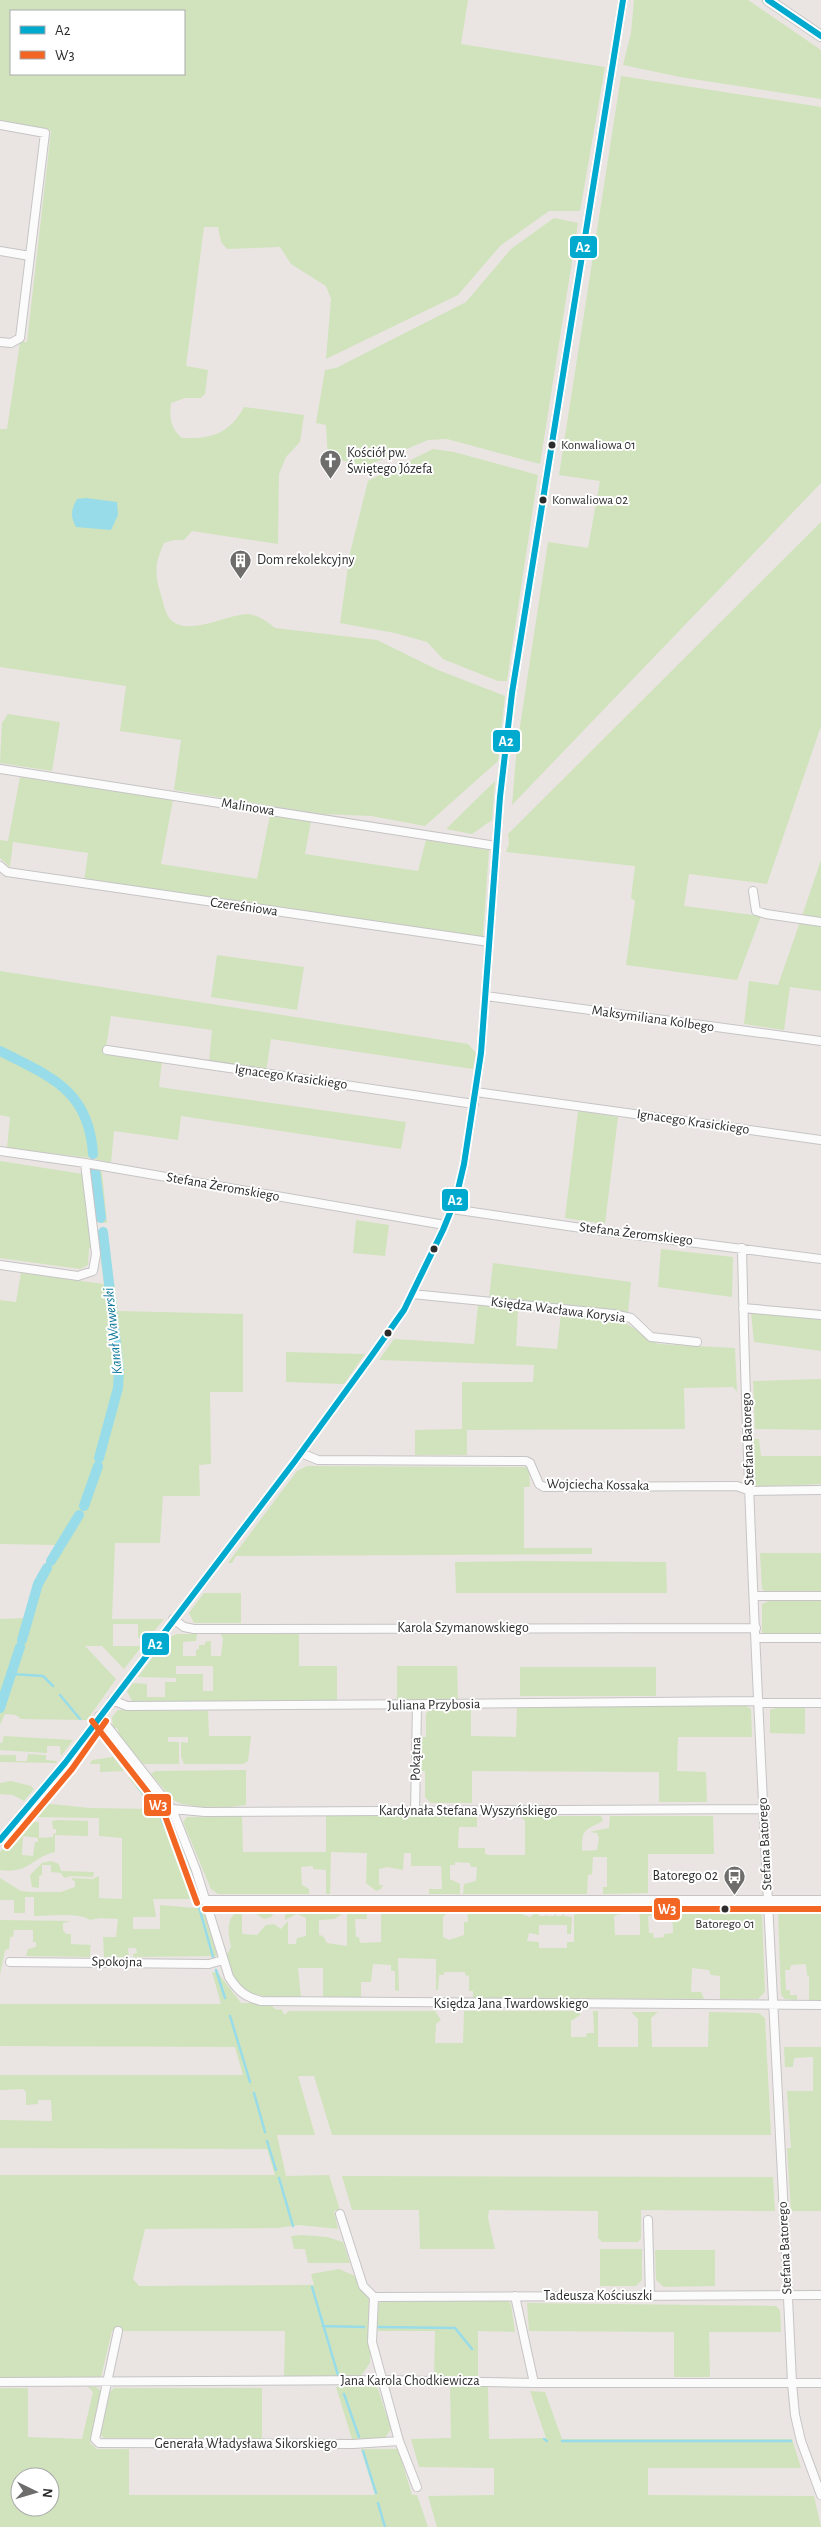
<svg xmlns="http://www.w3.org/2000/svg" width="821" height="2527" font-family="'Alegreya Sans',sans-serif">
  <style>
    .green { fill: #d0e3bc; fill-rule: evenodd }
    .water { fill: #98dce9 }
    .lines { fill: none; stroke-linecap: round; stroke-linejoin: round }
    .stream { stroke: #98dce9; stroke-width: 2.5 }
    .canal { stroke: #98dce9; stroke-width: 10 }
    .minor-casing { stroke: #c6c4c5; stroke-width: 10 }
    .secondary-casing { stroke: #c6c4c5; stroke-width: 12 }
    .minor { stroke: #fcfbfb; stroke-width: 8 }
    .secondary { stroke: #fcfbfb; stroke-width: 10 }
    .bus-1-casing { stroke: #fff; stroke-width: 10 }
    .bus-2-casing { stroke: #fff; stroke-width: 10 }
    .bus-1 { stroke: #00a9ce; stroke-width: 6 }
    .bus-2 { stroke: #f26522; stroke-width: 6 }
    .bus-dot { fill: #2c2c2c; stroke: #fff; stroke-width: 2 }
    .labels { text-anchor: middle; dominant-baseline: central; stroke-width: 4; stroke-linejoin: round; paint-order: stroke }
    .bus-label { font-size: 13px; fill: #2c2c2c; stroke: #fff; text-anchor: start }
    .poi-label { font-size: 14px; fill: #2c2c2c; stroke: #fff; text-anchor: start }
    .street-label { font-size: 14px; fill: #2c2c2c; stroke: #fff }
    .water-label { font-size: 15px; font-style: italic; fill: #11799a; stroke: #fff }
    .line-badge { stroke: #fff; stroke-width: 2 }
    .badge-label { font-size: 14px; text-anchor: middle; font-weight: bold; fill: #fff }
  </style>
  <rect width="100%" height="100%" fill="#eae5e2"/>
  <path class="green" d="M0,0H468L461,44L605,67L580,211H549L500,246L458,295L326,359L331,299L326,286L291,264L280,247L227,249L221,242L218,227H204L186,366L208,370L205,394L201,398H185L171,403C169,417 171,429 182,438C212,439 229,434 244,407L304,415L300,442L286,457L279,474L278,544L192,531L184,540H174L164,543C155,562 154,574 161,595C163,602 165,614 171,620C188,637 228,614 248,614C258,615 268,622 275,628L377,640L438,670L505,696L498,761L425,826L371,816L323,814L174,790L181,740L120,731L126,686L0,667V429H7L20,342H27L51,131L0,122ZM11,11H184V74H11Z
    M634,0H748L821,50V99L680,77L623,65L631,33Z
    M621,76L821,107V483L512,805L517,746L548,542L588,548L600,481L559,475Z
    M554,218L578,223L540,464L447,439L428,440L366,466L328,457L326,425L316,423L325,370L336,368L466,302L511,249Z
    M433,449L454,452L538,475L507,681H498L443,659L427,642L395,633L340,623L350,553L368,481Z
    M821,522V726L767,884L689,874L684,906L761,916L737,980L626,965L635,901L631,898L635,866L506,852L509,844L508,834Z
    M8,714L60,722L52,771L0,763L2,723Z
    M20,777L173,800L161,864L257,879L270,815L311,821L305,854L418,871L426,840L489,850L483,936L479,938L84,881L88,853L13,842L10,867L0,858V840L8,841Z
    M495,781L492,820L472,834L446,829Z
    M821,860V919L802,916Z
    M800,922L821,924V991L790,987L784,1030L744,1024L749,981L778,985Z
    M217,955L304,967L297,1010L211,997Z
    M0,971L468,1044L476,1053L473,1069L271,1039L266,1072L209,1062L212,1030L111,1016L105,1053L162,1061L159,1087L406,1122L401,1149L181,1116L178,1140L114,1131L111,1163L91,1158L7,1148L10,1117L0,1115Z
    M578,1111L618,1117L605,1224L565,1218Z
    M0,1161L83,1174L92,1248H89L88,1265L80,1269L0,1258Z
    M98,1170L102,1172L107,1223L97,1222L96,1220L91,1173Z
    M356,1220L389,1225L385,1256L353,1253Z
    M97,1231H107L118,1311L243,1314V1392H210L211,1464L199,1465L200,1496H163L160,1543H115L112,1619H164L146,1641L138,1637V1624H113V1646H142L124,1669L102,1646H85L116,1679L87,1720L21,1719L16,1715L5,1714L0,1725V1619L25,1618L35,1580L57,1545L0,1544V1300L16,1302L21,1273L104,1284Z
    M661,1249L733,1257L732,1297L658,1287Z
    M493,1263L631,1282L628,1312L489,1298Z
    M478,1305L518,1310L516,1346L557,1349L561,1314L621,1320L658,1344L735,1348L737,1392L733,1387L684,1388L685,1429L467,1430V1455H415V1430L462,1429V1382H533L534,1365L379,1360L394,1339L474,1344Z
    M751,1312L821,1318V1351L754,1342Z
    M286,1352L365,1354L344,1384L286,1382Z
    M821,1379V1430L755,1429L753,1381Z
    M754,1439H759L761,1456H821V1484L757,1487L754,1482L752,1443Z
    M307,1466L529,1467L530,1487H524V1548H592V1554L236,1556L232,1563H228L297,1471Z
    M760,1553H821V1592L767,1593L762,1589Z
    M524,1561L666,1562L667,1593H456L455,1562Z
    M204,1593H241V1623H194L189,1613Z
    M769,1601H821V1635L764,1634L762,1632V1604Z
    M177,1634H197L196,1641L183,1642V1656H196V1650L199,1649V1645H205V1642L211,1641V1656H221L223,1639L221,1634H299V1666H337V1702L132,1701L127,1691L133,1683L147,1684V1697H165V1682H176V1678L138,1677L167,1638ZM176,1666H213V1691H203V1674H176Z
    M397,1666H457L458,1701L397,1702Z
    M520,1667H656V1696H520Z
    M745,1705L751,1709L752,1737H678L677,1771L706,1772L707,1802H659V1772L472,1771V1803H431L425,1797V1771H421V1737H426V1714L429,1710H471V1736L516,1737L517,1706Z
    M782,1706H805V1734L770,1733V1710Z
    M118,1710L208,1711L209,1736H251L248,1761L243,1764H184L181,1756V1742L188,1743V1737H168V1742H179V1764H143L120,1736L117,1728H113L112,1717Z
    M4,1736L73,1740L61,1756L60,1746H47V1753L0,1750V1743H2Z
    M28,1754L46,1755V1760L57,1761L56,1763L0,1762V1755H16V1761H27Z
    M113,1757L124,1771L100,1772V1764H90L92,1760Z
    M246,1770V1805L214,1809L182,1804L173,1800L151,1774L155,1771Z
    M132,1776H135L168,1813L192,1870L183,1874L187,1884L195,1882L200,1895L193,1899H153L156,1917H133V1929H160V1905L195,1908V1906L204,1905L217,1956L133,1957V1954L137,1953L136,1948H128L129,1957H104L103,1937H116L118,1919L100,1918L90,1920C80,1912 48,1916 34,1916V1897H25V1913H14V1900H0V1878L21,1891L31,1892H61L75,1887V1882L71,1878L92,1879L99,1876V1898L122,1899V1838L99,1836V1818L30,1817L41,1803L90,1808L153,1809L129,1778Z
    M11,1781L31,1786L34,1789L24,1801L13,1795L0,1794V1783Z
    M242,1816L243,1852H326V1816H477V1827H459L458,1848H485V1854L489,1855H525V1821L520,1816H601L603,1821C584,1831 582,1828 582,1851L597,1850L599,1839L597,1833L589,1832L609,1828L610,1816H713L714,1854H648V1893L603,1894V1887H607V1857H593L592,1874L588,1875L587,1894H463L464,1884L476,1881L477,1867H471L470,1863L455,1862V1865H450V1879L460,1884V1894H429V1889H442L441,1866H411V1853H404L403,1870L387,1867L379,1869V1885H383L381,1889L376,1891L366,1883L367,1853L331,1852L330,1894H326V1870L313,1869V1866L301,1867L302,1885L309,1889V1894H218L211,1889L183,1822L187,1817Z
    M57,1820L88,1821V1836L55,1835V1852C30,1858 30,1874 0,1870V1852L25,1822H39V1838L53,1837V1834L56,1833V1829H53L52,1821ZM23,1836L38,1838V1842H35L33,1856L22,1855Z
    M51,1861L59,1864L61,1871L94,1872L93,1877L71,1876L64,1878L61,1873L51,1872V1865H42V1875L39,1876V1888L32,1887L30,1875L42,1863Z
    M784,1906H821V2000H809V1976L807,1975L806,1964L791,1965L790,1970H785L786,1990H790V1995H797V2000L785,1999L781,1995L778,1913Z
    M309,1907H339L341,1915L334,1919L319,1920V1935L323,1936L327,1943L347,1946V1907H367V1919H355L356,1937H359L360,1943L381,1942V1907H445L446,1914L443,1917V1937L449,1940L464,1935V1922H468L467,1907H512L518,1913L530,1917L539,1910V1916H546L547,1910V1916H554L556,1910V1916H562L564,1910V1916L572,1917L571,1934H567V1925H539V1935L529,1933L527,1941L539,1942V1948H567V1942H574V1910L626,1909V1913L614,1916L615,1935H640V1918L638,1909H668V1916H648L649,1933H653L654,1938L664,1937V1934L673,1933L672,1909H755L762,1915L765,1992L758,1999H720V1976L711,1975L709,1970L692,1968L691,1992H701L704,1999L473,1998V1991H469V1976L465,1975V1972H444V1975H439L438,1990H436V1959L398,1958L399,1991L395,1990V1971H391V1965L373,1964L371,1982H361V1997H323V1968H298L301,1997C261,1997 238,2002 226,1956L231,1947C221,1904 244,1910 277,1910L271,1917L264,1919L256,1914H242V1934L257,1935L266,1925L274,1924L281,1929L288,1921V1944H296L297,1938L306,1936V1918L297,1914L285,1920V1910H309Z
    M0,1920L71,1921L63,1923V1930L66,1934H71V1944L91,1945V1936L90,1957L26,1956L28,1949L36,1947V1942H33V1930H14L13,1937H10L9,1949L5,1950L0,1975Z
    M212,1972L218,1973L241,2003H269L275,2009L282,2010L284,2015L289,2011H435L441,2020L436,2024L435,2043H463L464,2011H580V2015L571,2021V2037H586L587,2033H594L593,2011H598V2047H638V2019L631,2012H658L651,2018L652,2047H708L709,2012L759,2013L765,2018L771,2135H332L314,2076H298L315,2135H277L286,2176L329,2175L340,2210L334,2211L338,2229L299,2225L277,2228L145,2229L133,2279L139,2286L314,2285L311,2274L339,2269L355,2276L371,2303L370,2363L360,2377H284L285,2331H112L101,2377H0V2175H275L267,2149L0,2148V2120L52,2121L51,2100H38V2104L26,2105V2092L23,2089L0,2090V2075H243L235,2047L0,2046V2004H221Z
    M784,2047H821V2211H791L787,2148H791L787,2091H813V2057L794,2058L793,2067H785Z
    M342,2176L773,2177L775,2211L641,2210V2238L638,2242H602L598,2238V2211L489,2210L488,2218L495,2249H420L419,2210H352Z
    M301,2235L327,2237L343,2242L350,2263H308L305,2249H294L291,2236Z
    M600,2249H642V2280L636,2286H600Z
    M655,2250H715V2286L664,2287L656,2280Z
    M385,2300H507L511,2304L515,2332L478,2331V2377H434L435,2331H379L375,2323L379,2303Z
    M527,2303L776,2306L780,2310L781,2332H709L710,2377H674V2332L529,2331Z
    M374,2385L378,2389L391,2429L385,2438L352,2439L336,2387Z
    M88,2387H96L101,2391L90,2443L97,2449H129V2495H375L361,2449H398L412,2495H417L428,2527H0V2388H28V2437L82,2439L93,2392ZM20,2477H50V2507H20Z
    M450,2387H488L489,2439L546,2438L530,2391L545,2392L562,2439H792L801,2468H648V2495L814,2496L821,2527H437L428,2496L494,2495V2468L419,2467L411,2439L451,2438Z
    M114,2388H262V2439L104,2438L100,2434L110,2392Z"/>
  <path class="water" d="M86,498L117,502L118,515L111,530L76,527C70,516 71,510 77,499Z"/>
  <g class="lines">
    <path class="stream" d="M12,1674L43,1676L53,1686
      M60,1695L80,1719
      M138,1787L157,1810L185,1871
      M190,1884L195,1897
      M199,1907L213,1957
      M216,1970L225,1998
      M230,2016L241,2052
      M241,2052L250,2082
      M254,2093L265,2132
      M267,2141L276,2170
      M279,2178L293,2226
      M312,2287L338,2375
      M323,2326L364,2327
      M378,2327L455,2328L472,2349
      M344,2394L359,2437
      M544,2439L547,2441
      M562,2441H791
      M363,2451L376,2493
      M378,2503L385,2527"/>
    <path class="canal" d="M0,1051C51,1077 89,1090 93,1154
      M95,1170L101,1218
      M99,1458L118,1388L119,1370L103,1232
      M84,1506L98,1466
      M51,1561L79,1515
      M22,1640L38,1584L47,1568
      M0,1708L20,1647"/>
    <defs>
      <path id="minor" d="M0,125L45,133L20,338L11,343L0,342
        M0,251L30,256
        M0,769L496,846
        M0,866L7,872L489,942
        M753,891L756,911L766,914L821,922
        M486,996L821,1041
        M107,1050L474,1104
        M476,1092L821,1140
        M0,1151L85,1163L445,1225
        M452,1209L595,1230L821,1259
        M742,1248C750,1626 775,2005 792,2383L795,2415L801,2441L821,2495
        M0,1265L78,1276L93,1271L96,1254L85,1163
        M412,1294L613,1314L631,1318L651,1337L697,1342
        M743,1308L821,1315
        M301,1453L318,1460L526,1461L530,1463L539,1484L544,1487L737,1486L750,1491L821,1490
        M755,1596H821
        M173,1619L184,1627L194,1629L756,1628
        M756,1638H821
        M112,1700L127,1706C338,1706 548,1702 759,1701
        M759,1703H821
        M99,1716L172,1809L196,1870L229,1977C238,1991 245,1997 261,2001L821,2005
        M172,1809L205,1812L763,1809
        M415,1811L417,1706
        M0,1840L65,1763L295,1461L370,1358L404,1310L443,1230L456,1198L464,1164L481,1053L500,797L512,693L623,0
        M205,1900H821
        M10,1962L209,1964L223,1960
        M340,2214L363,2286L374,2297L372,2342L399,2441L417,2487
        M648,2220L650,2296
        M515,2296L534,2383
        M374,2297L821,2295
        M118,2331L95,2439L99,2443L353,2444L399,2441
        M0,2382L382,2380L534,2383H821"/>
      <path id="secondary" d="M768,0L821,36"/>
    </defs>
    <use href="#minor" class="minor-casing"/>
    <use href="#secondary" class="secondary-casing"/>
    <use href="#minor" class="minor"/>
    <use href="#secondary" class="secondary"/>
    <defs>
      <path id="bus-1" d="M768,0L821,36
        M0,1840L65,1763L295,1461L370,1358L404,1310L443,1230L456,1198L464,1164L481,1053L500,797L512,693L623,0"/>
      <path id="bus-2" d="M92,1721L164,1813L197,1903
        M7,1846L72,1769L106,1721
        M205,1909H821"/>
    </defs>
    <use href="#bus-1" class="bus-1-casing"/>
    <use href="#bus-2" class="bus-2-casing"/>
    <use href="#bus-1" class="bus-1"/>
    <use href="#bus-2" class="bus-2"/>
  </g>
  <defs>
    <symbol id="church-pin" viewBox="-11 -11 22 30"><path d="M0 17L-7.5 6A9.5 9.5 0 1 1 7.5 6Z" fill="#6e6d6c" stroke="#fff"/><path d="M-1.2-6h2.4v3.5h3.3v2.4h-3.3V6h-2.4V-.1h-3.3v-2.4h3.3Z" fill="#fff"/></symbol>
    <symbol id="building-pin" viewBox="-11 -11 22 30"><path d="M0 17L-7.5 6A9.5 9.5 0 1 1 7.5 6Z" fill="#6e6d6c" stroke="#fff"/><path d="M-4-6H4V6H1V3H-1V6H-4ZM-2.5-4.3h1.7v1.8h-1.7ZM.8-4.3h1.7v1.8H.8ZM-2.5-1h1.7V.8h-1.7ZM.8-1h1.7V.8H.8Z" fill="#fff"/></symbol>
    <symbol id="bus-pin" viewBox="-11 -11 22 30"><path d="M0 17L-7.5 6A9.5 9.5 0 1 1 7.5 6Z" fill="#6e6d6c" stroke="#fff"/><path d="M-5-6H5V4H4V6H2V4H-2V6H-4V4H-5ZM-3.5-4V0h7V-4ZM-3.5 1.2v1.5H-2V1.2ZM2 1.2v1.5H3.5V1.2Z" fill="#fff"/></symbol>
  </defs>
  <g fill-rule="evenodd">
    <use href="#church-pin" x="318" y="448" width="25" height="34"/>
    <use href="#building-pin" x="228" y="548" width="25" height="34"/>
    <use href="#bus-pin" x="722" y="1864" width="25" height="34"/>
  </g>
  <g class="bus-dot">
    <circle cx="552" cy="445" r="4.5"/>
    <circle cx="543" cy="500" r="4.5"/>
    <circle cx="434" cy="1249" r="4.5"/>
    <circle cx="388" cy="1333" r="4.5"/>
    <circle cx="725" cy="1909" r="4.5"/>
  </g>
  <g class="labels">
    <g class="bus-label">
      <text x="561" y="445">Konwaliowa 01</text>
      <text x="552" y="500">Konwaliowa 02</text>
      <text x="725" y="1924" text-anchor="middle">Batorego 01</text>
    </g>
    <g class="poi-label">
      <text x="347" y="453">Kościół pw.<tspan x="347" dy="16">Świętego Józefa</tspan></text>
      <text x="257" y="560">Dom rekolekcyjny</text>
      <text x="718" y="1876" text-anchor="end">Batorego 02</text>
    </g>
    <g class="street-label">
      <text transform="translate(248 807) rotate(9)">Malinowa</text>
      <text transform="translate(244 907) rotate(8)">Czereśniowa</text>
      <text transform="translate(653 1019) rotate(8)">Maksymiliana Kolbego</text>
      <text transform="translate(291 1077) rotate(8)">Ignacego Krasickiego</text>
      <text transform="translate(693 1122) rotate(8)">Ignacego Krasickiego</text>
      <text transform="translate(223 1187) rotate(10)">Stefana Żeromskiego</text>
      <text transform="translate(636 1234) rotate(7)">Stefana Żeromskiego</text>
      <text transform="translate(558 1310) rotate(7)">Księdza Wacława Korysia</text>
      <text transform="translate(748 1439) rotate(-92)">Stefana Batorego</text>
      <text transform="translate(598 1485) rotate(1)">Wojciecha Kossaka</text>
      <text x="463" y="1628">Karola Szymanowskiego</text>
      <text transform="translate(434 1705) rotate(-1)">Juliana Przybosia</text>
      <text transform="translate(416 1759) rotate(-89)">Pokątna</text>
      <text x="468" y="1811">Kardynała Stefana Wyszyńskiego</text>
      <text transform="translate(765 1844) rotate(-93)">Stefana Batorego</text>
      <text transform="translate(117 1962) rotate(1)">Spokojna</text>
      <text x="511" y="2004">Księdza Jana Twardowskiego</text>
      <text transform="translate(785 2248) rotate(-93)">Stefana Batorego</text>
      <text x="598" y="2296">Tadeusza Kościuszki</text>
      <text x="410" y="2381">Jana Karola Chodkiewicza</text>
      <text x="246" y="2444">Generała Władysława Sikorskiego</text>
    </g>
    <g class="water-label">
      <text transform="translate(113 1331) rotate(-96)">Kanał Wawerski</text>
    </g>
  </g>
  <g class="line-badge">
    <rect x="569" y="235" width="29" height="24" rx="5" fill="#00a9ce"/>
    <rect x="492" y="729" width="29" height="24" rx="5" fill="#00a9ce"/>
    <rect x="441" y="1188" width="28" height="24" rx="5" fill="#00a9ce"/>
    <rect x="141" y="1632" width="29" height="24" rx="5" fill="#00a9ce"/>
    <rect x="143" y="1793" width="29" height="24" rx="5" fill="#f26522"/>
    <rect x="653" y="1897" width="28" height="24" rx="5" fill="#f26522"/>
  </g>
  <g class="badge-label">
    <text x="583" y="252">A2</text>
    <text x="506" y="746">A2</text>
    <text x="455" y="1205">A2</text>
    <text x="155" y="1649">A2</text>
    <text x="158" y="1810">W3</text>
    <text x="667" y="1914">W3</text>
  </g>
  <rect x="10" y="10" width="175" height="65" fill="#ffffff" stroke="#ababab"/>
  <rect x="20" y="26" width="25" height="8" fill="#00a9ce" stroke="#ababab"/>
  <text x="55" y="35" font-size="15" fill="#2c2c2c">A2</text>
  <rect x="20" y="51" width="25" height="8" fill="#f26522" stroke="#ababab"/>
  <text x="55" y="60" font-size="15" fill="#2c2c2c">W3</text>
  <g transform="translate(35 2492) rotate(95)"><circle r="24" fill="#ffffff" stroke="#ababab"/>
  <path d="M0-4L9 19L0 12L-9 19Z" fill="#6e6d6c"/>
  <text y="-8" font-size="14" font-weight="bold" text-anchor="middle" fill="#2c2c2c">N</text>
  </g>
</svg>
